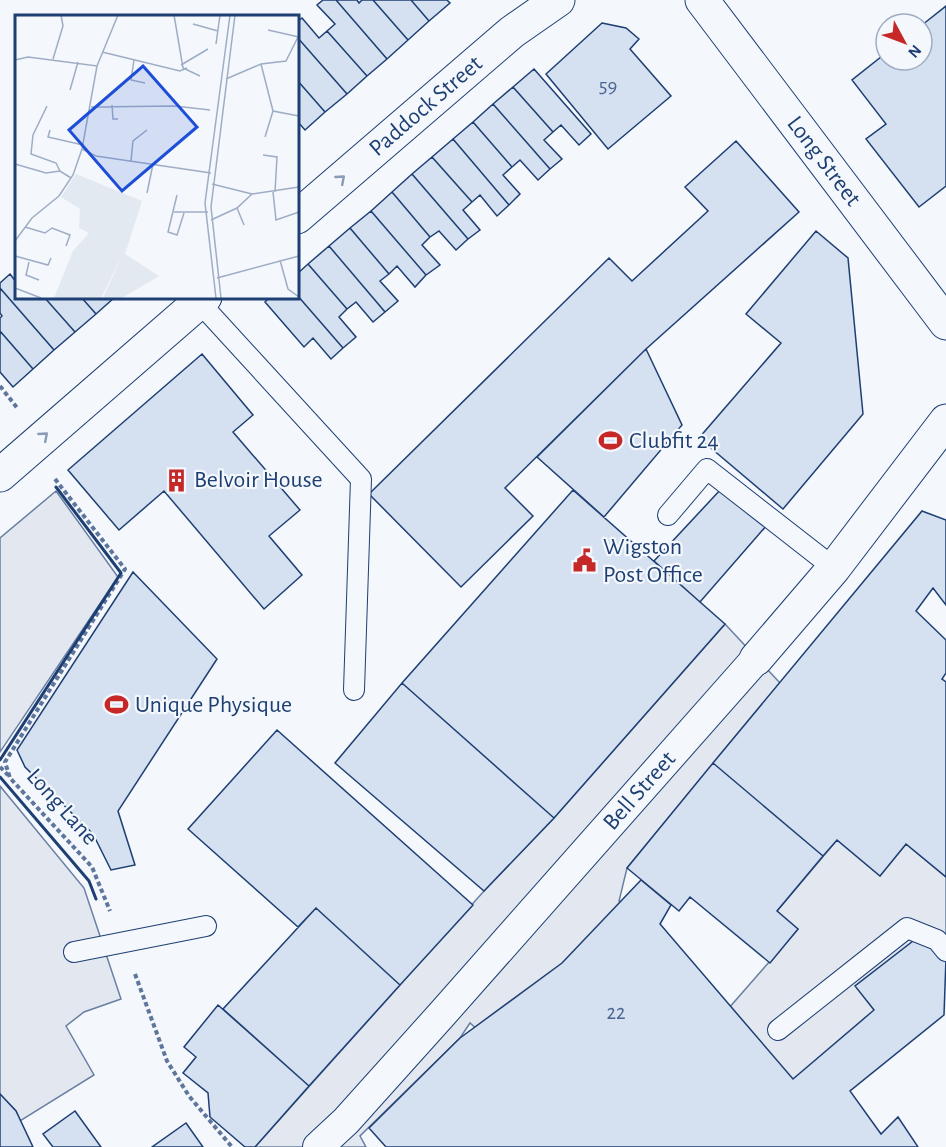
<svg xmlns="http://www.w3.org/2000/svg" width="946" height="1147" font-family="'Alegreya Sans',sans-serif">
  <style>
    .parking { fill: #e3e8f0; stroke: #687fa3; stroke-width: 1.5 }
    .building { fill: #d5e0f0; stroke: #1d3f73; stroke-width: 1.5 }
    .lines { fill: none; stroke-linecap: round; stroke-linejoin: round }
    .service-casing { stroke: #1d3f73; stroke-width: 22 }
    .pedestrian-casing { stroke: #1d3f73; stroke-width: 32 }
    .minor-casing { stroke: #1d3f73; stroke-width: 35 }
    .tertiary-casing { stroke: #1d3f73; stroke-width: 35 }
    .path { stroke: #5e769c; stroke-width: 4; stroke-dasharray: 4.5 3; stroke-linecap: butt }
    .service { stroke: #f4f7fb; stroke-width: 20 }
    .pedestrian { stroke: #f4f7fb; stroke-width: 30 }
    .minor { stroke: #f4f7fb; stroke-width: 33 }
    .tertiary { stroke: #f4f7fb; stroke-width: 33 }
    .wall { stroke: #1d3f73; stroke-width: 3 }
    .oneway { stroke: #889bb7 }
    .labels { text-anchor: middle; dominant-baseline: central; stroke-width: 4.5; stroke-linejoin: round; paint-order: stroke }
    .number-label { font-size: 21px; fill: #4b6792 }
    .street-label { font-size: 24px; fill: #1d3f73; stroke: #f4f7fb }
    .poi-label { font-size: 24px; fill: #1d3f73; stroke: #f4f7fb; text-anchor: start }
    .inset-road { fill: none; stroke: #9eadc5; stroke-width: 1.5 }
    .view { fill: #1d4ed8; fill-opacity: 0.15; stroke: #1d4ed8; stroke-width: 3 }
    .inset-edge { fill: none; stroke: #1d3f73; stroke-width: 3 }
  </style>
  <rect width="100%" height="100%" fill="#f4f7fb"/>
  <path class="parking" d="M56,491L118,577L0,752V538Z
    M725,624L780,683L627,868L619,901L660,924L728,1009L798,929L777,911L837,840L880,876L906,844L946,877V973L793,1079L829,1108L490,1041L470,1023L460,1038L360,1136L366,1147H255L484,891L554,818Z
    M0,786L84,888L121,999L84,1012L66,1026L94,1075L20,1121L16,1111L0,1094Z"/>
  <path class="building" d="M323,0H336L387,59L367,76L327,31L335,24L317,5Z
    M336,0H357L359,3L362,0H373L408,40L387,59Z
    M373,0H411L429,21L408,40Z
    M411,0H447L450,3L429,21Z
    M946,6V186L919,207L866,139L886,124L852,80L886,53V60H922V25Z
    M302,18L319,38L327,31L367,76L347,94L297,37V22Z
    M602,23L626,28L639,39L630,49L671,96L608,149L546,74Z
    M297,37L347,94L325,112L297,80Z
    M534,69L591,134L579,145L561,125L553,132L513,87Z
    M297,80L325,112L305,130L297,121Z
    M513,87L553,132L544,140L562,159L550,169L493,104Z
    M493,104L550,169L538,180L520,160L512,167L473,122Z
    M473,122L512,167L503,175L520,194L509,205L453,139Z
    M453,139L509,205L497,216L480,195L472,202L432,157Z
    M736,141L799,212L646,349L505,488L533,516L461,587L369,494L609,258L632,281L708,211L685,187Z
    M432,157L472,202L463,210L480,230L468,239L412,174Z
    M412,174L468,239L456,250L439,231L430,237L392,192Z
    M392,192L430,237L422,245L440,265L426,275L371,211Z
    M371,211L426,275L415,287L397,266L389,274L350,228Z
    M350,228L389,274L380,281L398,301L385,312L329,246Z
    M816,231L848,258L863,414L783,509L699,438L781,343L746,314Z
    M329,246L385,312L373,322L356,302L347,309L308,264Z
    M308,264L347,309L339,317L356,337L343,348L297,295V274Z
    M10,274L16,282V297H44L75,332L54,350L0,288V283Z
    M0,288L54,350L33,369L0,331V318L2,316L0,313Z
    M297,295L343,348L331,359L313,338L304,347L265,302L270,297H297Z
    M44,297H81L96,314L75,332Z
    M81,297H115L96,314Z
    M0,331L33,369L13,387L0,372Z
    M646,349L682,425L604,517L537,457Z
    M202,354L253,415L233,432L300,510L269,536L302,575L264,609L164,491L119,530L68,470Z
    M722,488L767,525L700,602L654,561Z
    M573,490L725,624L554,818L402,683Z
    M922,511L946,520V605L933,588L916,611L946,640V673L942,679L946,682V877L906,844L880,876L837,840L823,856L713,763Z
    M133,572L217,659L118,811L135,865L111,870L93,834L25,767L17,750Z
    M402,683L554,818L484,891L335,763Z
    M277,730L473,905L400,985L316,908L298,927L188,829Z
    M713,763L823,856L777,911L798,929L770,963L690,897L679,911L627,868Z
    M641,880L671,905L660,924L793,1079L874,1010L855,986L926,931L946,958L944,1015L850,1091L881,1134L898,1117L918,1147H386L369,1128L460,1038L562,963Z
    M316,908L400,985L309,1086L223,1009Z
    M218,1005L309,1086L255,1147H245L210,1117L208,1093L183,1073L196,1057L184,1047Z
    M0,1094L16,1111L33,1147H0Z
    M75,1111L101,1147H53L43,1134Z
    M186,1123L203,1147H152Z"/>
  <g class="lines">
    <defs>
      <path id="service" d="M199,302L361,479L354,690
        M668,515L707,469L834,568
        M74,952L206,926
        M778,1030L907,928L937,940L946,951"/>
      <g id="pedestrian">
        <path id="s1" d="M318,1147L346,1121L443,1013L756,659"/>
      </g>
      <g id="minor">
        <path id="s2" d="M297,217L512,32L558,0"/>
        <path d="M0,475L205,297"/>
        <path d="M756,659L834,568L946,421"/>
      </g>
      <g id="tertiary">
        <path id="s3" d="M702,0L946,323"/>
      </g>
    </defs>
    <use href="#service" class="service-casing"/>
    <use href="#pedestrian" class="pedestrian-casing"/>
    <use href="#minor" class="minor-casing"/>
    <use href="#tertiary" class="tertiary-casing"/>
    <path class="path" d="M0,386L18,409
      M55,479L125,569L5,762L10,778L92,867L110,911
      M0,767L8,775
      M135,974L167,1061L189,1096L232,1147"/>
    <use href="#service" class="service"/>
    <use href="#pedestrian" class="pedestrian"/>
    <use href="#minor" class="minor"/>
    <use href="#tertiary" class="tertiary"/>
    <path class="wall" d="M0,760L121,573L56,487
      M0,777L89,881L96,899"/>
  </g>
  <defs><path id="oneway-chevron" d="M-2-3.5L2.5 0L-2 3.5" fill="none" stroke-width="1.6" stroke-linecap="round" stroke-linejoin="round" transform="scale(1.5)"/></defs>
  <g class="oneway">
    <use href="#oneway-chevron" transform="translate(341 179) rotate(-41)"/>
    <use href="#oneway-chevron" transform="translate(44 436) rotate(-41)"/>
  </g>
  <defs>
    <symbol id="stadium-bare" viewBox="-9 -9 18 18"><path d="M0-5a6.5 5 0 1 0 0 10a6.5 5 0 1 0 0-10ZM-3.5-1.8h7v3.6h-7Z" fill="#c62828" stroke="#f4f7fb" stroke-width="2.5" paint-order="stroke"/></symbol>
    <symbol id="building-bare" viewBox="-9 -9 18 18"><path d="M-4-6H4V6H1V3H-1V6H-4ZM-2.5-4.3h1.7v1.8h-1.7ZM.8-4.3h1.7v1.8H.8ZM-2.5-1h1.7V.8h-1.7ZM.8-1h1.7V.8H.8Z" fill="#c62828" stroke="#f4f7fb" stroke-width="2.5" paint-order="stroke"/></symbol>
    <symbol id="civic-bare" viewBox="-9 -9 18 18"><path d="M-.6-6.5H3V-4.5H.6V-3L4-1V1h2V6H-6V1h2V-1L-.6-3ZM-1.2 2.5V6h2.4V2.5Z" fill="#c62828" stroke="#f4f7fb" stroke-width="2.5" paint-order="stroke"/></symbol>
  </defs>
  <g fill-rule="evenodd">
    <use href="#stadium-bare" x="594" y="424" width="33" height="33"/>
    <use href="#building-bare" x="160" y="464" width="33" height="33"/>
    <use href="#civic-bare" x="568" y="544" width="33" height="33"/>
    <use href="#stadium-bare" x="100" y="688" width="33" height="33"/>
  </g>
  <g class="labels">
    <g class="number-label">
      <text x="608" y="85">59</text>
      <text x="616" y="1012">22</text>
    </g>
    <g class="street-label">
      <text stroke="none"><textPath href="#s2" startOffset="170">Paddock Street</textPath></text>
      <text stroke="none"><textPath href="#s3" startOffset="202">Long Street</textPath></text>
      <text stroke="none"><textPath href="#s1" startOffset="480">Bell Street</textPath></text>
      <text transform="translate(62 807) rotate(48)">Long Lane</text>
    </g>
    <g class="poi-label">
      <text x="629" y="441">Clubfit 24</text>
      <text x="194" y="480">Belvoir House</text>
      <text x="603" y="547">Wigston<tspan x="603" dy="28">Post Office</tspan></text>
      <text x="135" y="705">Unique Physique</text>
    </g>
  </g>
  <g transform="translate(15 15)">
    <rect width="284" height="284" fill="#f4f7fb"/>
    <path d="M61,159L127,186L110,239L144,261L107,283H88L108,239L86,283H39L58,236L74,218L64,213L65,194L46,182Z" fill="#e3e9f0"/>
    <path class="inset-road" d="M159,0L168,53L185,61M178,9L203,16M253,15L284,22M201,29L205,0M87,37L165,56L172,53M38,44L48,11L46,0M0,45L13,42L82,51L103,0M119,45L116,65L130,68M246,49L258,96L284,101M166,50L193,34M211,64L246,49L271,46L283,22M55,75L63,47M97,90L98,104H103M32,91L18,120L16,139L41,148L45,156M76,92L160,91L195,95M35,115L33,122L68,130M250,122L258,96M67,134L81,141L196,158M248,140L262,142L260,177M116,146L118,126L132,115M0,149L31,158L45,156L56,163M197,169L237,179M258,177L261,205L284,197M132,178L138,149M162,180L153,217L162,220L169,198M222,193L229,210M159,197H193M196,205L222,193L237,179L284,172M10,212L30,218L37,213L55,220L51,231M0,226L17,203L44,181L58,160L67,134L82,51M0,241L33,250L36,243M265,245L273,274L284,282M14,247L11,260L24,265M202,263L284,241M0,273L26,283M201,283L190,188L215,0M206,283L196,192L220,0"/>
    <path class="view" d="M128,51L182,112L107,176L54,115Z"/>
    <rect width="284" height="284" class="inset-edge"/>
  </g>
  <g transform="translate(904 42) rotate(131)"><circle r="28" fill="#f4f7fb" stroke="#9eadc5" stroke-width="1.5"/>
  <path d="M0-4.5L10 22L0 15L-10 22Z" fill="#c62828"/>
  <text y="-9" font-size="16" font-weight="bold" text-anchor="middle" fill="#1d3f73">N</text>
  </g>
</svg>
